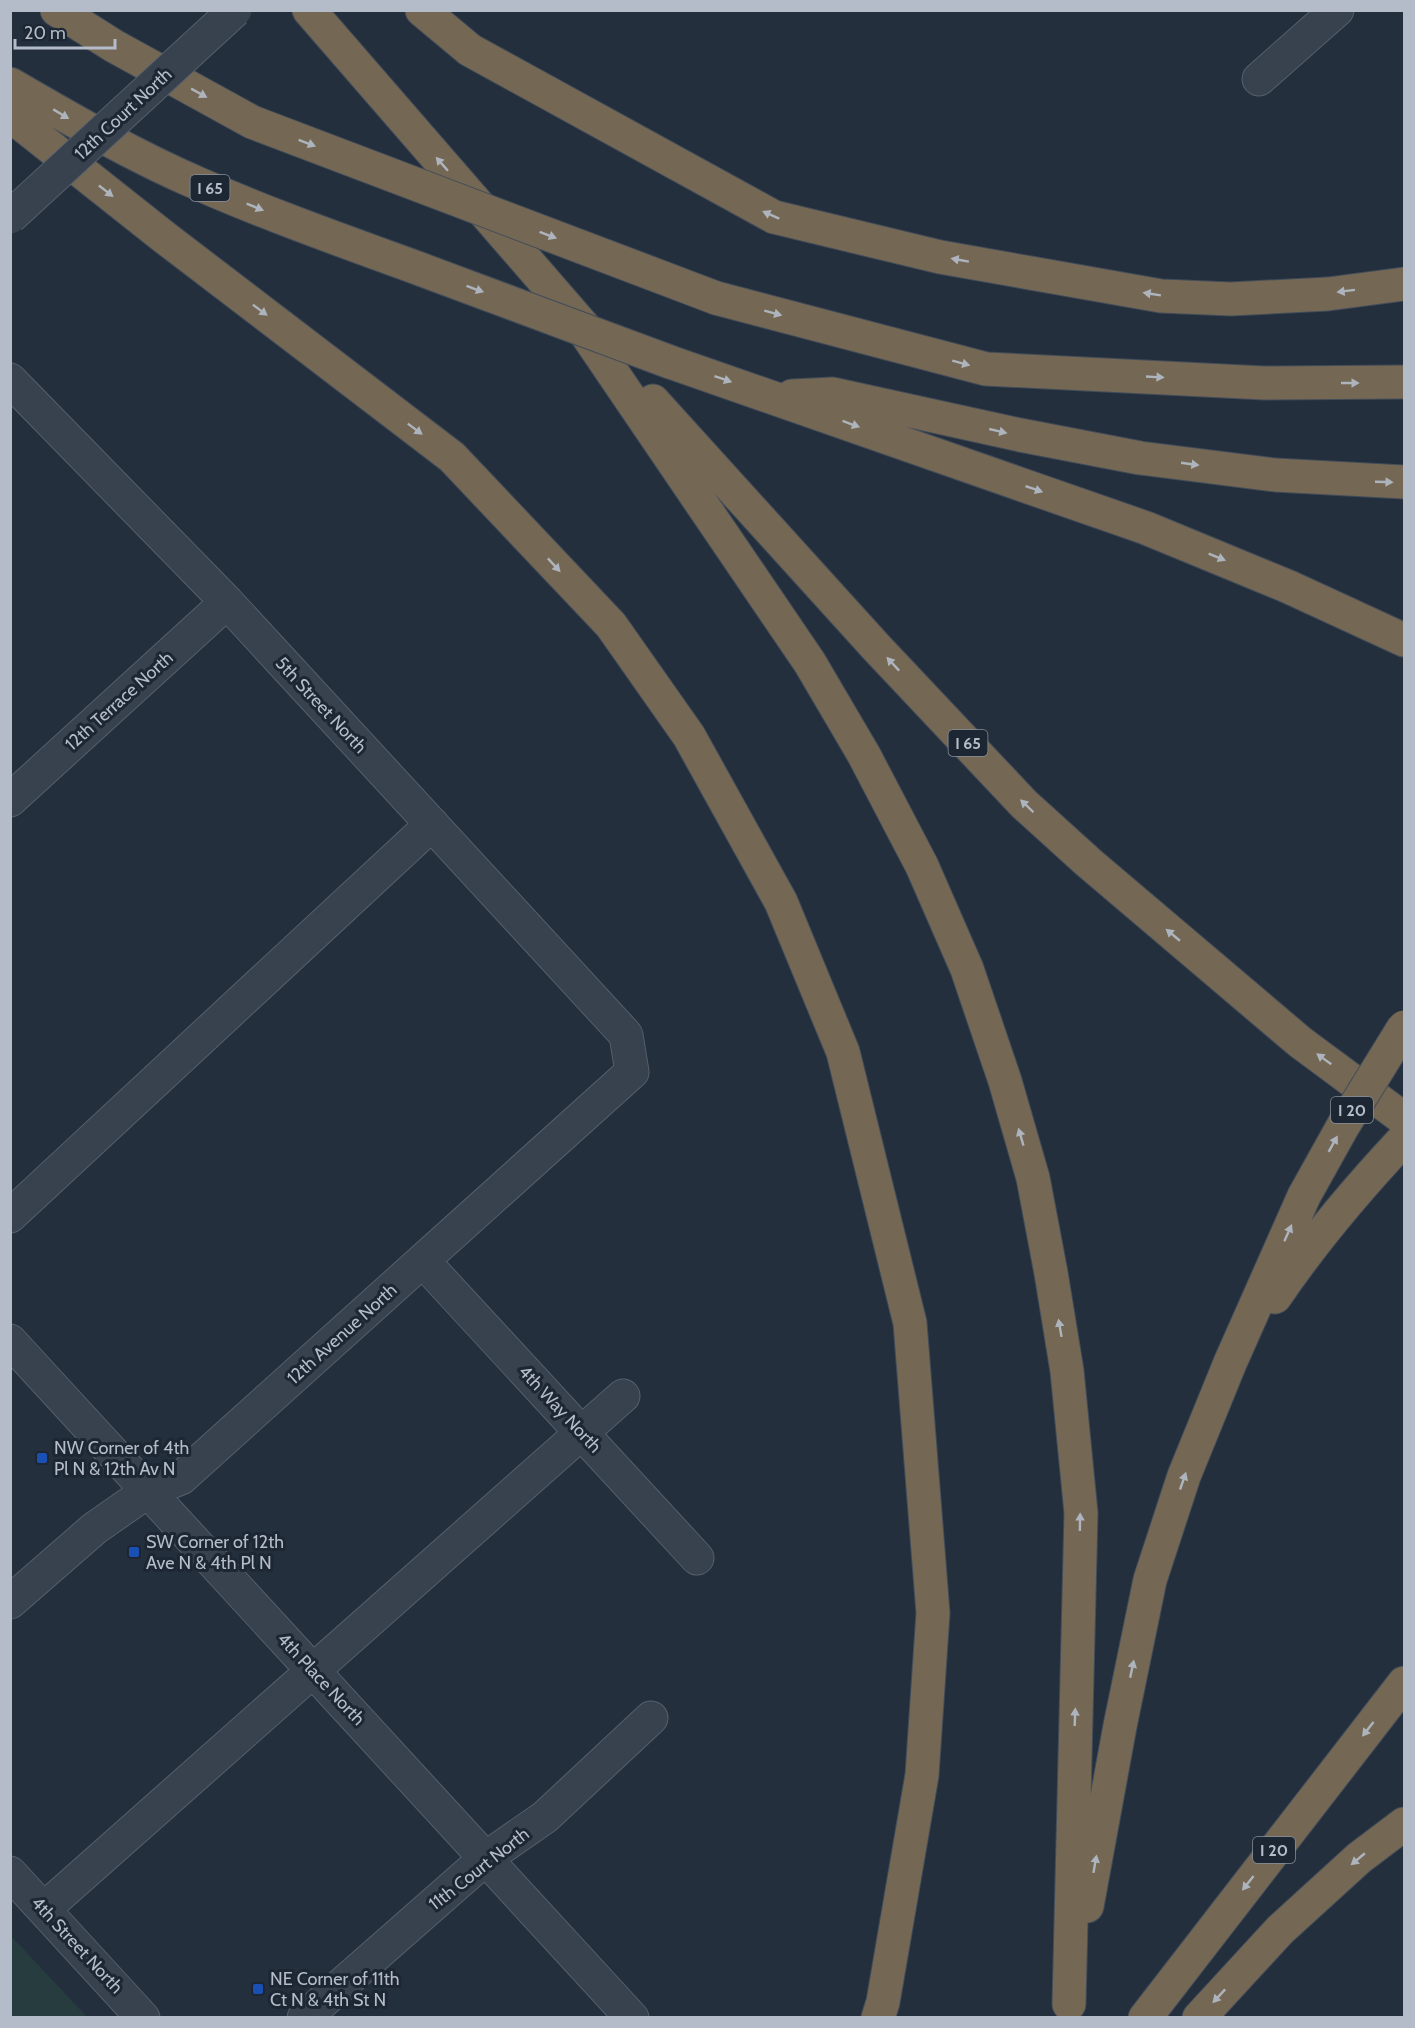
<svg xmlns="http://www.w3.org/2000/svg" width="1415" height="2028" font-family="Cabin,sans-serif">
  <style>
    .green { fill: #263c3f }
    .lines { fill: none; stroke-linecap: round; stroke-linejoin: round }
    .minor-casing { stroke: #565f6c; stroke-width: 35 }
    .highway-casing { stroke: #434c59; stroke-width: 35 }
    .minor { stroke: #38414e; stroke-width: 33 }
    .highway { stroke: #746855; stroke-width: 33 }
    .minor-bridge-casing { stroke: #565f6c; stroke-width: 35; stroke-linecap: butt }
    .highway-bridge-casing { stroke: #434c59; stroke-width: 35; stroke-linecap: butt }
    .minor-bridge { stroke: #38414e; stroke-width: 33 }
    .highway-bridge { stroke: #746855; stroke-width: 33 }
    .oneway { fill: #aeb4bd }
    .transit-dot { fill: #1a4fb4; stroke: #1d2633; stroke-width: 2 }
    .labels { text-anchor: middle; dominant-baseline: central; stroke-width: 6; stroke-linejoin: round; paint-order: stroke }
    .shield { fill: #1d2633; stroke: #878f9c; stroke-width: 1.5 }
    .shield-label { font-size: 16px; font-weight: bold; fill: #b4bcc9 }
    .street-label { font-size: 18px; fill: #b4bcc9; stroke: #1d2633 }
    .poi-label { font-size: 18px; fill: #b4bcc9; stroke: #1d2633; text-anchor: start }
  </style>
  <rect width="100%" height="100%" fill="#242f3e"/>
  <path class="green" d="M11,1936L87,2017H11Z"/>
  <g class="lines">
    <defs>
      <path id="minor" d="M1259,79L1337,10
        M10,380L227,602L626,1035L632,1072L181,1478L148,1491L95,1528L10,1602
        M10,800L227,602
        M10,1216L432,824
        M423,1261L697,1558
        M10,1341L632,2018
        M10,1873L143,2018
        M44,1909L623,1396
        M304,2018L486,1858L545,1817L651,1718"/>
      <path id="highway" d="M57,10L114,46L252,122
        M309,10L591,335
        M422,10L470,50L774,217L940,257L1161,296L1231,299L1328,294L1404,284
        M10,84C72,120 134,156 199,184C272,216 346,242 420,269
        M10,115L164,237L452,457L611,625L689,736L781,902L843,1052L910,1323L933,1613L922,1775L883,2002L878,2018
        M716,298L986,369L1264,383L1404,382
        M576,319L810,663L864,755L922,866L967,969L1005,1081L1033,1178L1051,1273L1067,1371L1081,1513L1069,2004
        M670,362L1146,528L1289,587L1404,640
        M792,396L833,394L1020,435L1140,458L1275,475L1404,482
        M653,401L876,647L1024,804L1088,862L1300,1042L1404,1119
        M1275,1297C1313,1241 1358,1188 1404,1139
        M1087,1906L1120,1726L1150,1580L1184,1476L1230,1363L1304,1196
        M1145,2018L1404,1683
        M1199,2018L1280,1930L1359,1858L1404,1824"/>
    </defs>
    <use href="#minor" class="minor-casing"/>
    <use href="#highway" class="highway-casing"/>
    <use href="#minor" class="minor"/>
    <use href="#highway" class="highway"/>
    <defs>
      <path id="minor-bridge" d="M10,217L235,10"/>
      <path id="highway-bridge" d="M252,122L716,298
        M420,269L670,362
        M1304,1196L1343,1126L1404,1027"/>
    </defs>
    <use href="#minor-bridge" class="minor-bridge-casing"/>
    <use href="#highway-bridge" class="highway-bridge-casing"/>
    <use href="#minor-bridge" class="minor-bridge"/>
    <use href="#highway-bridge" class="highway-bridge"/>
  </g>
  <defs><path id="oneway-solid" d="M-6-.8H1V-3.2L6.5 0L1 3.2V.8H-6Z" transform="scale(1.5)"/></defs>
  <g class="oneway">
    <use href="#oneway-solid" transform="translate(199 93) rotate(29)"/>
    <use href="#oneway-solid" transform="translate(61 114) rotate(31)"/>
    <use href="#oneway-solid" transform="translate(307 143) rotate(21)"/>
    <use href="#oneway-solid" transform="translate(442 164) rotate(-131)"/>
    <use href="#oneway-solid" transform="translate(106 191) rotate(38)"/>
    <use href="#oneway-solid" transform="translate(255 207) rotate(22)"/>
    <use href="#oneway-solid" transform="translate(771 215) rotate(-156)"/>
    <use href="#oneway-solid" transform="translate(548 235) rotate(21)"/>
    <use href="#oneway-solid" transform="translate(960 260) rotate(-170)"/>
    <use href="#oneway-solid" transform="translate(475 289) rotate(20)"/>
    <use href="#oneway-solid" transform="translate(1346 291) rotate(173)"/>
    <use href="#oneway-solid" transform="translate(1152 294) rotate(-171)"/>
    <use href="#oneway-solid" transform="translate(260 310) rotate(37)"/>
    <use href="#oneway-solid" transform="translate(773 313) rotate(15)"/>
    <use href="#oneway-solid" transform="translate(961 363) rotate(15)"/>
    <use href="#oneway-solid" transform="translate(1155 377) rotate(3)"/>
    <use href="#oneway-solid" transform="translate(723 379) rotate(19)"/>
    <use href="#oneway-solid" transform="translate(1350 383)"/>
    <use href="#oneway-solid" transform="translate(851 424) rotate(20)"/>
    <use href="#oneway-solid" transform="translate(415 429) rotate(37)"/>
    <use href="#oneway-solid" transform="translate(998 431) rotate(13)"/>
    <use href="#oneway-solid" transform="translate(1190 464) rotate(8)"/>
    <use href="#oneway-solid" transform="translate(1384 482) rotate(2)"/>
    <use href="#oneway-solid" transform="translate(1034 489) rotate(19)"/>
    <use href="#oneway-solid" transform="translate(1217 557) rotate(22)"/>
    <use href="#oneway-solid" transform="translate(554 565) rotate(47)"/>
    <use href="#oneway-solid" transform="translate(893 664) rotate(-133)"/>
    <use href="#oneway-solid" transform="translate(1027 806) rotate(-136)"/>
    <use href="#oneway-solid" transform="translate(1173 935) rotate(-140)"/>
    <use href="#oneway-solid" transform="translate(1324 1059) rotate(-144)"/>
    <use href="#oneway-solid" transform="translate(1021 1137) rotate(-106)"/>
    <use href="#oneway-solid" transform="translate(1333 1144) rotate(-61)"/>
    <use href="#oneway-solid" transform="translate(1288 1233) rotate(-66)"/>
    <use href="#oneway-solid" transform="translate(1060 1328) rotate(-100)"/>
    <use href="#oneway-solid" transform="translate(1183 1481) rotate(-71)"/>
    <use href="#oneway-solid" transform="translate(1080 1522) rotate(-89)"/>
    <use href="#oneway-solid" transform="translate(1132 1669) rotate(-78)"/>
    <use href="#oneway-solid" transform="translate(1075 1717) rotate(-88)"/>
    <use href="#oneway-solid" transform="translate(1368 1729) rotate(128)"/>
    <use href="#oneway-solid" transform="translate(1358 1859) rotate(140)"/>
    <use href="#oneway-solid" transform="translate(1095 1864) rotate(-80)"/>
    <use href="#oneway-solid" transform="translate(1248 1883) rotate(128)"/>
    <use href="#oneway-solid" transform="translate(1219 1996) rotate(133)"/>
  </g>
  <g class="transit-dot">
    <rect x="36" y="1452" width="12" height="12" rx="3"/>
    <rect x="128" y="1546" width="12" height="12" rx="3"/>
    <rect x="252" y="1983" width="12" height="12" rx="3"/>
  </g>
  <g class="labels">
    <g class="shield">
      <rect x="190.5" y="175" width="39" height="26" rx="4.5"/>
      <rect x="948.5" y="730" width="39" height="26" rx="4.5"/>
      <rect x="1331" y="1097" width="42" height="26" rx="4.5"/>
      <rect x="1253" y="1837" width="42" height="26" rx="4.5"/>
    </g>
    <g class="shield-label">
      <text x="210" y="188">I 65</text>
      <text x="968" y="743">I 65</text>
      <text x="1352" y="1110">I 20</text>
      <text x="1274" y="1850">I 20</text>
    </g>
    <g class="street-label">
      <text transform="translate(123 114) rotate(-43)">12th Court North</text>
      <text transform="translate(119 701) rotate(-42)">12th Terrace North</text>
      <text transform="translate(321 705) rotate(47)">5th Street North</text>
      <text transform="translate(342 1334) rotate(-42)">12th Avenue North</text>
      <text transform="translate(560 1409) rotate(47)">4th Way North</text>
      <text transform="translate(321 1679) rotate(47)">4th Place North</text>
      <text transform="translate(479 1869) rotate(-38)">11th Court North</text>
      <text transform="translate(77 1945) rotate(47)">4th Street North</text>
    </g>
    <g class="poi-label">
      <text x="54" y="1448">NW Corner of 4th<tspan x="54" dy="21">Pl N &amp; 12th Av N</tspan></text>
      <text x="146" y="1542">SW Corner of 12th<tspan x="146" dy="21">Ave N &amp; 4th Pl N</tspan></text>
      <text x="270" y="1979">NE Corner of 11th<tspan x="270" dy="21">Ct N &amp; 4th St N</tspan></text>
    </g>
  </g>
  <rect width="1415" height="2028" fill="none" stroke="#b4bcc9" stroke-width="24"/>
  <path d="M15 39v9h100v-9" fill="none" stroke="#b4bcc9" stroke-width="3"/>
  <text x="24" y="39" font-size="18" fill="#b4bcc9" stroke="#1d2633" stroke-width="4.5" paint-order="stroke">20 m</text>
</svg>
